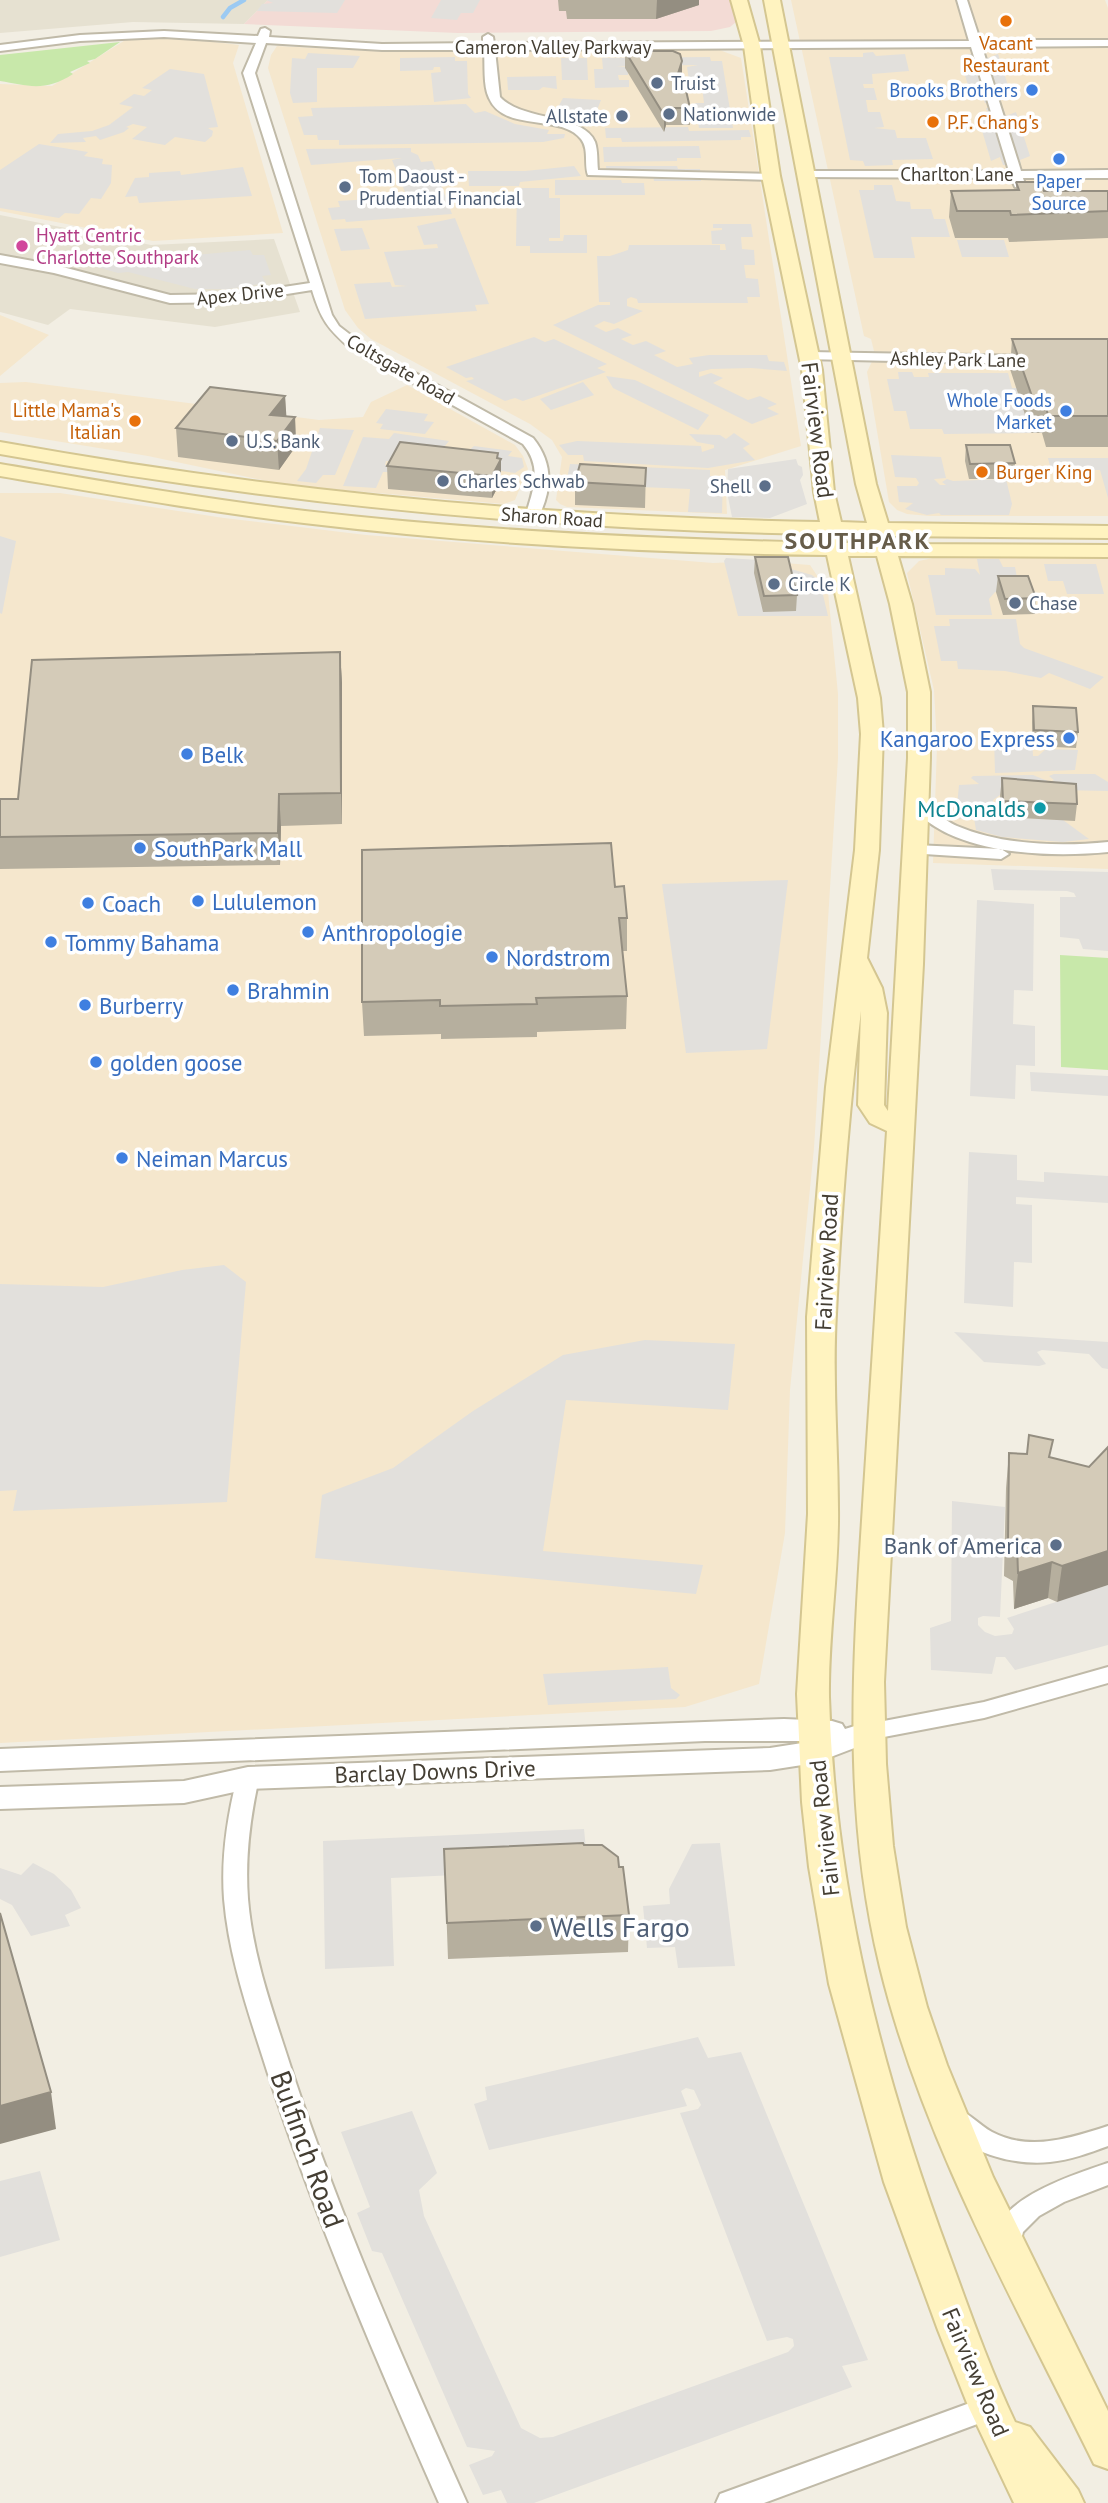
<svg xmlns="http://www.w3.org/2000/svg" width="1108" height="2503" font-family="'PT Sans',sans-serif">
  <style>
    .residential { fill: #e6e1d1 }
    .commercial { fill: #f5e7cd }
    .medical { fill: #f3dbd5 }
    .green { fill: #c8e8aa }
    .parking { fill: #e2e0dc }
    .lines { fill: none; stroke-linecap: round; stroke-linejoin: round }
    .stream { stroke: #9ccaf2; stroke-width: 4.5 }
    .minor-casing { stroke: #c0baa8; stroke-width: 4 }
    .tertiary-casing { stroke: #c0baa8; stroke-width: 4 }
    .secondary-casing { stroke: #d4c691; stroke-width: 4 }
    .minor { fill: #fff; fill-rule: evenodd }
    .tertiary { fill: #fff; fill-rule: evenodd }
    .secondary { fill: #fff3c0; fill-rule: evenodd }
    .wall { fill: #b6af9e }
    .shaded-wall { fill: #948e81 }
    .building { fill: #d4cbb8; stroke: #948e81; stroke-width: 2 }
    .food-dot { fill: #e8710a; stroke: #fff; stroke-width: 2.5 }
    .service-dot { fill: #5c6f8a; stroke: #fff; stroke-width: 2.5 }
    .shop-dot { fill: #3f7fe0; stroke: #fff; stroke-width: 2.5 }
    .hotel-dot { fill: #d1479c; stroke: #fff; stroke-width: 2.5 }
    .culture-dot { fill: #0f9aa8; stroke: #fff; stroke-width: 2.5 }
    .labels { text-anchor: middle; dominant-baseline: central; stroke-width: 7; stroke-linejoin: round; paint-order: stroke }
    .far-food-label { font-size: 19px; fill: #c56008; stroke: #fff; text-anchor: start }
    .far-street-label { font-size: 19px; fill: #443e33; stroke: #fff }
    .far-service-label { font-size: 19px; fill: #4e5e75; stroke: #fff; text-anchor: start }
    .far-shop-label { font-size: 19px; fill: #366cbe; stroke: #fff; text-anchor: end }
    .far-hotel-label { font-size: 19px; fill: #b23c85; stroke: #fff; text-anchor: start }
    .street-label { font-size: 23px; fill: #443e33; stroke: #fff }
    .shop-label { font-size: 23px; fill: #366cbe; stroke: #fff; text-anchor: start }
    .culture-label { font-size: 23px; fill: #0d838f; stroke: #fff; text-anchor: end }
    .service-label { font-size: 23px; fill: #4e5e75; stroke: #fff; text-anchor: end }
    .far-district-label { font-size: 24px; font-weight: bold; letter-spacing: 2px; fill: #675d4a; stroke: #fff }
    .near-service-label { font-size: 28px; fill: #4e5e75; stroke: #fff; text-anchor: start }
    .near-street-label { font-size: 28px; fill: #443e33; stroke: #fff }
  </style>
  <rect width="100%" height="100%" fill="#f2eee3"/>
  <path class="residential" d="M0,0H268L244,24L133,22L0,33Z
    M0,215L151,245L274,239L300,312L215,327L70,309L48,325L0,312Z"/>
  <path class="commercial" d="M791,0H1105L1108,8V516H929L907,514L897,510L889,502L867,372L875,355L871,339L864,336Z
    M183,38L239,45L233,63L283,233L153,241L0,211V84L52,86L127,39Z
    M277,46L393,52L714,48L741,58L801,446L725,470L727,514L567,507L560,504L556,500L562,457L552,440L530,424L371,339L358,328L345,310L268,68L271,55Z
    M0,315L49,335L0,376Z
    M26,382L319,420L363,417L371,402L407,385L515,445L523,456L528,469L515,500L504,504L286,485L148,456L0,432V383Z
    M0,493H60L224,518L366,535L713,563L760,561L810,565L828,592L838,694V758L814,1148L790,1390L785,1533L759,1684L685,1707L0,1743Z
    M942,556H1108V869L933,863L937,746L934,690L907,573L919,561Z"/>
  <path class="medical" d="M268,0H731L736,22L730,27L711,31L458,33L244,24Z"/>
  <path class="green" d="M120,42L95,59L87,61L90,63L70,72L73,74C44,93 26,85 0,81V55Z
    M1060,955L1108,958V1070L1061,1067Z"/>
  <path class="parking" d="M266,0H345L337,13L257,11L262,4L273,3Z
    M441,0H480L473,13H461L457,20L431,18Z
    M873,52L876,56L905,54L909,71L872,74L873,84H863L864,88H874L877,100H866L868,112H880L884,127L874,128L895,130L897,138H926L933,159L892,160L893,165L865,166L863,161L850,160L829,57H863V53Z
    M308,53L360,56L353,68H317V102L293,103L290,93L292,58L305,59Z
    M968,54H986L988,58L998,54L1011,95L1000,99L1001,103H985L982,95L972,99L960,58Z
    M455,57V61H467L468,94L471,98L434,102L431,73L441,72L440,67H434L433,70L400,71V58Z
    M710,57L711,61H722L733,128H699L695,103H704L702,87H690L687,67L698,65L616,66L628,67V75H618L619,80H629V87L595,88L594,69H603L602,58Z
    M561,58H587L588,80H562Z
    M170,69L204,74L218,127L208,128L213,131L212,136L205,142L175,137L165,145L132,139L147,127L133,124L126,127L129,128L124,132L100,140L96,136L83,138L86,142L50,143L58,134L92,131L109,125L133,107L119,104L134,94L144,96L152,90L142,88Z
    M556,76L557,89L543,87L539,90H508L507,77Z
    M563,98L601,100L595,115L588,121L550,116L556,111Z
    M466,104L475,113L485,111L515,124L549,130L547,134H565L564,138L543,142L339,145V140H318L317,135H304L298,117L313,116L311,108Z
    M986,108H1003L1006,116L1016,112L1030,156L1020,160L1021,165H1003L1000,157L991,161L978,117L988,113Z
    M688,127L689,131L749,130L751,137H741V140L622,142L621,138H606L605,128Z
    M39,144L88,152L84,156L103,159L102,164L112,165L111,183L101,199L91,198L79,214L65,213L59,218L0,208V170Z
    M699,146L701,158H677V161L604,162L603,147Z
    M411,148V152L418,155L421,162L432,161L452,214L346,222L345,219L332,220L328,208L340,207L338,201L407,197L392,160L402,158L311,165L306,149Z
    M574,166L581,176L520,182L519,186H469L468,171H525Z
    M606,166H677L678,169H700L701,181H654L653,176L607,177Z
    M243,167L252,196L139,203L137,196L125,197L135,178L149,177V173L180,171L181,175Z
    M555,180H621L622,183H644L645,195H555Z
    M874,185H892L896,201L910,202L911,209H931L934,219H945L950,237H911L915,258H874L859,190H874Z
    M517,188H549V198H560V238H549V241H563L564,235H587V253H530V246H516Z
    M455,218L489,304L475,305L477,311L365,319L354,284L390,282L392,287L407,286L395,285L384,252L438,248L437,244L424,245L417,226Z
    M713,224H751L753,237H741L742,249L754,250L755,265H744L746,278L758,279L760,297H747L748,303H638L637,299L631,297L627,299V306L643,311L614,324L604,321L594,326L606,332L618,328L632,335L621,339L633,345L646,341L666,351L654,355L677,367L693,364L689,358L709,355H767L769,361L784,362L787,371L751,368L711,369L699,372V377L711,373L723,378L713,383L748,400L760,396L777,404L767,408L779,414L752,424L553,325L598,305H610V302H599L597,256H610L628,250L629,245H720V250H726L725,244H712L711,231L722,230V228H713Z
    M362,228L370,249L341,251L334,229Z
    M957,240H1004L1009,257H962Z
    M250,250L253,255H264L271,275L262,276L266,283L228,289H195L128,272L118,273L97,267L109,260L117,262Z
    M534,337L545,342L554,339L607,364L597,368L606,372L523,401L515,398L505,401L466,381L474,379L472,377L466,378L446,367Z
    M898,372H912L914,377H929L928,373H1008L1012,388H1018L1031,433L944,434L942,429H910L906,411H894L887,379H899Z
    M606,376L635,380L709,415L698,430L613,388Z
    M583,382L594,395L551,410L540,399Z
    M386,409L428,414L424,421L434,422L425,434L380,429L383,424L376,423Z
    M320,428L354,430L335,475H323L316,483L297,481L306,469Z
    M394,433L449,441L444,447L468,451L474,446L512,451L508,456L522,458L524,467L515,473L406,456L401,462L386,461L385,465H392L389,472H383L376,488L343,486L363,437L389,439Z
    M734,433L750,444L743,448L755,460L708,468L584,461L583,455H568L559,445L577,441L701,446L702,452L714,448V445L697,442L689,434L720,435L726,439Z
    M891,455L941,457L946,478L934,479L940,485H946L942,482L947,479L953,481L1006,479L1012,504L1009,515H941L939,513L927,515L905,509L913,503L899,502L897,486H917L919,483L916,478L895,477Z
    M1048,458H1108V498L1100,470H1051Z
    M796,459L798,465L802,467L803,475L800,480L807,504L770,518L732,517L727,492L728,469Z
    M570,464L710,470V476H723L722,513L688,512L690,489L566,484Z
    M0,536L16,541L2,614L0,613Z
    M726,558L759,560L812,575L820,582L828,616H738L724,561Z
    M977,559H999L1003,567H1015L1018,583L1010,591L995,592L989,599L992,615H936L928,575H945V568L975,569L980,575Z
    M1044,564H1096L1104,594H1067L1063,581H1048Z
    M949,619H1016L1020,644L1024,648L1104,677L1090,689L1049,673L1041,678L1005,671L958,669L957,661H941L934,626H950Z
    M994,738L1032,740L1033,756H1038L1046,749L1078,750L1075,770L995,773Z
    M1054,774H1095L1108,782V791L1060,790L1043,797L1000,795L993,800V811L996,816L1001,817L1063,820L1089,839L1063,842L1002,837L976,830L974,818L960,819L956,817L959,785L979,784L971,778L973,776L1033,775L1050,782L1054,780L1049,776Z
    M991,869L1108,872V951L1083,949L1079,939L1060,937V897H1076L1074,893L1067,891L994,890Z
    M788,880L767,1049L686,1053L662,884Z
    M977,900L1034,904L1033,991L1014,990L1013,1024L1035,1026V1066L1016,1065L1015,1099L970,1096Z
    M1030,1072L1108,1076V1096L1031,1091Z
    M969,1152L1017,1155V1180L1044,1182V1172L1108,1176V1203L1016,1197V1204L1032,1205V1263L1014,1262L1013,1307L964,1303Z
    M224,1265L246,1282L227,1502L13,1511L17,1490L0,1491V1284L103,1287L182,1270Z
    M954,1332L1108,1342V1369L1102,1368L1089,1354L1042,1350L1037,1352L1046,1364L1039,1366L984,1362Z
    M645,1340L735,1344L728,1410L566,1400L543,1551L703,1565L696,1594L315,1558L322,1495L393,1468L473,1411L563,1355Z
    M952,1501L1005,1507L1000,1617L983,1616L978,1618V1625L985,1632L995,1636L1012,1634L1014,1629L1007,1618L1108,1585V1645L1015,1670L1005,1657H996L992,1674L931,1670L930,1628L951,1621Z
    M668,1667L671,1688L680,1695L676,1699L548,1705L543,1674Z
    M584,1829L588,1869L391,1878L394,1966L325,1969L323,1841Z
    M720,1843L735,1966L678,1968L675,1947L647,1948L643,1906L670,1904L669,1889L692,1844Z
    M33,1863L54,1874L71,1890L81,1908L65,1915L70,1926L31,1936L12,1905L0,1899V1868L21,1875Z
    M698,2037L708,2058L741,2052L868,2360L842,2366L852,2387L534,2503H507L501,2490L483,2495L469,2465L492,2456L495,2451L467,2447L382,2253L372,2251L357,2213L370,2207L341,2132L412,2111L437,2173L419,2190L424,2216L521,2428L540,2438L553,2437L788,2352L794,2346L793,2339L787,2337L767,2341L680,2113L698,2109L701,2105L694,2090L686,2088L681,2091L687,2106L489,2150L474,2104L487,2100L485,2087Z
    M40,2171L60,2240L0,2257V2181Z"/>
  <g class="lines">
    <path class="stream" d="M223,17L230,8L244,0"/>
    <defs>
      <path id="minor" d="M957,0H967L980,40H1108V46L982,47L1021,171L1108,170V178H1023L1025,184L1019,188L1015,187L1011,178L802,177V173L806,171H1009L971,47L495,50L500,97C523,122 583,113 595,142C598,151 597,161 598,170L775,174V178L771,180L588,175C584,164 589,149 581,139C560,113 504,133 489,98C483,86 485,64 484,50H382L266,43L255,73L332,315L339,326L361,343L533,438C554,464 552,491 537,520H527L525,517C533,490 543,468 523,444L351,349C328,329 321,320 312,290L237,302L170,303L54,273L0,263V255L55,265L170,295L237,294L310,283L243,73L256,43L164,37L80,41L0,51V45L80,35L164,31L258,36L261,29L265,28L270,31L269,37L382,44L483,43V37L488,34L493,37L494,43L969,41Z
        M809,352L1035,356L1042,360L1035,364L804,359V353Z
        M917,798C927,801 942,820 957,826C1002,845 1059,847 1108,842V852C1049,858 947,855 909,803Z
        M915,845L1001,849L1009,854L1001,859L909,853L907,850Z
        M1108,1667V1683L984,1718L868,1740L860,1738L857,1732L860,1726L868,1724L984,1702Z
        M248,1770L256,1772L259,1778C250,1818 245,1858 248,1899C253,1960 275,2017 293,2074C342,2221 404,2362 467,2503H439C377,2362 316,2221 268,2074C250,2017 229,1959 224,1899C221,1858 227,1818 237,1778L240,1772Z
        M956,2109C970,2113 979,2125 992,2132C1030,2152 1070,2138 1108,2126V2146C1089,2153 1070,2160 1050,2162C1015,2166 961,2153 943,2119L947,2112Z
        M1108,2163V2185L1064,2202L1039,2216L1023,2232L1017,2255L1008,2258L999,2255C974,2205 1075,2174 1108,2163Z
        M989,2396L999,2400L1003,2408L999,2416L764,2503H716L720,2494Z"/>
      <path id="tertiary" d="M784,1719L832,1721L842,1724L845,1729L868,1722L878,1725L882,1732L878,1739L815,1763L770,1770L248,1789L184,1803L0,1809V1787L184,1781L248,1767L770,1748L815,1741H705L0,1771V1749Z"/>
      <path id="secondary" d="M731,0H747L760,46L780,176L822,370L834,492L841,522L867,523L856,484L764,0H780L876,484L888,523L1108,526V538L891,536L894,544L1108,545V557L898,556L912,604L930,692V758L923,964L884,1682L886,1764L893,1846L906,1927L927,2007L947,2065L993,2177L1108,2411V2469L1094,2464C1015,2303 923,2142 880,1967C842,1811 853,1663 863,1505C871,1380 879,1256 887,1131L870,1123L858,1105L861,1011C849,1111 841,1213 836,1314C832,1379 838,1444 838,1509C839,1572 828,1635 829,1697C835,1894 883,2077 951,2260C971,2315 990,2369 1015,2422L1030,2427L1078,2490L1084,2503H1014L969,2408L938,2330L884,2182L829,1984L809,1867L802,1802L797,1694L808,1514L807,1317L826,1087L855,850L861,734L858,698L827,555C653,553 477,544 304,523C202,511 101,493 0,476V464C101,481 203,499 305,511C477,531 651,539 825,543L823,534C546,530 272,503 0,454V442C271,491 544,517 820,522L814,492L802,370L762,176L744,46ZM844,535H871L873,543H846ZM848,556H877L890,604L908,692V758L888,1111L884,1105L887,1013L882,988L867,958L879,850L883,734L880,698Z"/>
    </defs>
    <use href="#minor" class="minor-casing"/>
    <use href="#tertiary" class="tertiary-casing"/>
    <use href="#secondary" class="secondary-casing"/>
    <use href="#minor" class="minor"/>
    <use href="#tertiary" class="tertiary"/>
    <use href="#secondary" class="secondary"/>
  </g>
  <path class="wall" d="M558,0H699V5L656,19H567L566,11H559Z
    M625,51L682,61V78L679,86L690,108V125H666L664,132L625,68Z
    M1016,182L1044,191H1108V238L1009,242L1008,238H955L949,217L951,191L1016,190Z
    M1012,339H1108V447H1046L1042,433H1031L1010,369Z
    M285,396L286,416L295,417L296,446L279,470L178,457L176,428Z
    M966,445L1015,463L1014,479H969L965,461Z
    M498,458L501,459V481L492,498L388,489L387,466Z
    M646,468L645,508L575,505V482Z
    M755,557L797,595L796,611L763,612L754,573Z
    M998,576L1036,598L1035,614L1003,615L996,592Z
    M340,652L342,683V824L281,826L280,865L0,869V799H18Z
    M1033,706L1078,732L1076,748L1032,746V722Z
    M1002,778L1077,804L1075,821L1001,817L1000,795Z
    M615,887L627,918V951H622L627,996L626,1029L537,1032V1037L441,1039V1034L364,1036L362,1002Z
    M1009,1453L1051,1458L1089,1467L1057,1602L1048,1598L1014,1609L1013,1581L1004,1576L1006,1488Z
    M584,1845L619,1867L629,1915L628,1952L448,1959L444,1849Z"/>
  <path class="shaded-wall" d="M657,0H699V5L656,19Z
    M682,61V78L674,103V86Z
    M666,108V125L664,132V115Z
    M285,396L287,425L270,415Z
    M295,417L296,446L279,470L277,441Z
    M498,453V463L501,459V481L492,498V476Z
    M340,652L342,683V824L341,793Z
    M279,794L281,826L280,865L278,833Z
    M1108,1551V1585L1057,1602L1062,1566Z
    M1052,1562L1048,1598L1014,1609L1018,1573Z
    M51,2092L56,2129L0,2144V2106Z"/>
  <path class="building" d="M625,51H673L680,54L682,61L674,86H685L690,108H666L664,115Z
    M1016,182H1041L1044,191H1108V211L1011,215L1010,211H957L951,191L1019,190Z
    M1012,339H1108V416H1048L1045,402H1034Z
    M210,387L285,396L270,415L295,417L277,441L176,428Z
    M400,442L498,453L497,458L501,459L492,476L387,466Z
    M966,445H1010L1015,463L970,464Z
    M580,464L646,468L645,486L575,482Z
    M755,557H788L797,595L764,596Z
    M998,576H1028L1036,598L1005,599Z
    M340,652L341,793L279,794L278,833L0,837V799H18L32,660Z
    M1033,706L1076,708L1078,732L1034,730Z
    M1002,778L1076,784L1077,804L1003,801Z
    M611,843L615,887L624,886L627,918H619L627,996L536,998L537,1004L440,1006V1000L362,1002V850Z
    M1029,1435L1053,1440L1049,1457L1089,1467L1108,1447V1551L1062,1566L1052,1562L1018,1573L1017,1545L1008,1541L1009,1453L1027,1454Z
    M583,1843L584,1845H602L618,1857L619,1867H623L629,1915L447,1923L444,1849Z
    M0,1913L51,2092L0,2106Z"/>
  <g class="food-dot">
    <circle cx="1006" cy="21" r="7"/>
    <circle cx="933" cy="122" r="7"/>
    <circle cx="135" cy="421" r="7"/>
    <circle cx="982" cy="472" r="7"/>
  </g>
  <g class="service-dot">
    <circle cx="657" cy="83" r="7"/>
    <circle cx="669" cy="114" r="7"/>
    <circle cx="622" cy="116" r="7"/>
    <circle cx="345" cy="187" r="7"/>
    <circle cx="232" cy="441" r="7"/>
    <circle cx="443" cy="481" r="7"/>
    <circle cx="765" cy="486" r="7"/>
    <circle cx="774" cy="584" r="7"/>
    <circle cx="1015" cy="603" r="7"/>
    <circle cx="1056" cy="1545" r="7"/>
    <circle cx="536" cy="1926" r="7"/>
  </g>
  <g class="shop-dot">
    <circle cx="1032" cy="90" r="7"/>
    <circle cx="1059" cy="159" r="7"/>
    <circle cx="1066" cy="411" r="7"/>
    <circle cx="1069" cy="738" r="7"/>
    <circle cx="187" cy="754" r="7"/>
    <circle cx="140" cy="848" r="7"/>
    <circle cx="198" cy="901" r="7"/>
    <circle cx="88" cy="903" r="7"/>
    <circle cx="308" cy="932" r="7"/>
    <circle cx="51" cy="942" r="7"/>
    <circle cx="492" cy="957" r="7"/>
    <circle cx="233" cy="990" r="7"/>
    <circle cx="85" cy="1005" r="7"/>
    <circle cx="96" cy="1062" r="7"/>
    <circle cx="122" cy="1158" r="7"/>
  </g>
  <circle class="hotel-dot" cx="22" cy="246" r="7"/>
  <circle class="culture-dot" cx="1040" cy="808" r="7"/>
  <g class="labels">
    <g class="far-food-label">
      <text x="1006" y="43" text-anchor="middle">Vacant<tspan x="1006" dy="22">Restaurant</tspan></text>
      <text x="947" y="122">P.F. Chang's</text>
      <text x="121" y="410" text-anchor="end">Little Mama's<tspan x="121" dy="22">Italian</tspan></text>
      <text x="996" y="472">Burger King</text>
    </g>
    <g class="far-street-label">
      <text x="553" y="47">Cameron Valley Parkway</text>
      <text x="957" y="174">Charlton Lane</text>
      <text transform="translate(240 294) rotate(-6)">Apex Drive</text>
      <text transform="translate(958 359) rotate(1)">Ashley Park Lane</text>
      <text transform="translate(401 369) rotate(30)">Coltsgate Road</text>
      <text transform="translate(552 517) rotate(4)">Sharon Road</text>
    </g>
    <g class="far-service-label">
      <text x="671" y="83">Truist</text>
      <text x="683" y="114">Nationwide</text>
      <text x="608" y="116" text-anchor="end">Allstate</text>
      <text x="359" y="176">Tom Daoust -<tspan x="359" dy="22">Prudential Financial</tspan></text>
      <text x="246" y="441">U.S. Bank</text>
      <text x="457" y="481">Charles Schwab</text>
      <text x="751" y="486" text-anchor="end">Shell</text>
      <text x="788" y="584">Circle K</text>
      <text x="1029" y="603">Chase</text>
    </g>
    <g class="far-shop-label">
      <text x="1018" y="90">Brooks Brothers</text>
      <text x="1059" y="181" text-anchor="middle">Paper<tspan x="1059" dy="22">Source</tspan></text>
      <text x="1052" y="400">Whole Foods<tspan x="1052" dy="22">Market</tspan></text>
    </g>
    <g class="far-hotel-label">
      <text x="36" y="235">Hyatt Centric<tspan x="36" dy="22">Charlotte Southpark</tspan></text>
    </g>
    <g class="street-label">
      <text transform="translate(818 430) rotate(83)">Fairview Road</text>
      <text transform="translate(826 1262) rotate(-87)">Fairview Road</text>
      <text transform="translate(435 1771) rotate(-2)">Barclay Downs Drive</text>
      <text transform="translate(824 1828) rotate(-96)">Fairview Road</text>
      <text transform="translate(976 2372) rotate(67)">Fairview Road</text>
    </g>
    <g class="shop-label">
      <text x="1055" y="738" text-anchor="end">Kangaroo Express</text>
      <text x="201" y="754">Belk</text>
      <text x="154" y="848">SouthPark Mall</text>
      <text x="212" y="901">Lululemon</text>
      <text x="102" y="903">Coach</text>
      <text x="322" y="932">Anthropologie</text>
      <text x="65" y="942">Tommy Bahama</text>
      <text x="506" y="957">Nordstrom</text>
      <text x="247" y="990">Brahmin</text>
      <text x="99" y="1005">Burberry</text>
      <text x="110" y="1062">golden goose</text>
      <text x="136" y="1158">Neiman Marcus</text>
    </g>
    <g class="culture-label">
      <text x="1026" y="808">McDonalds</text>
    </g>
    <g class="service-label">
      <text x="1042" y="1545">Bank of America</text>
    </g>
    <g class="far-district-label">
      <text x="858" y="540">SOUTHPARK</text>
    </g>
    <g class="near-service-label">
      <text x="550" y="1926">Wells Fargo</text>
    </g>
    <g class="near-street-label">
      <text transform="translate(308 2149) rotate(70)">Bulfinch Road</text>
    </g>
  </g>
</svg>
